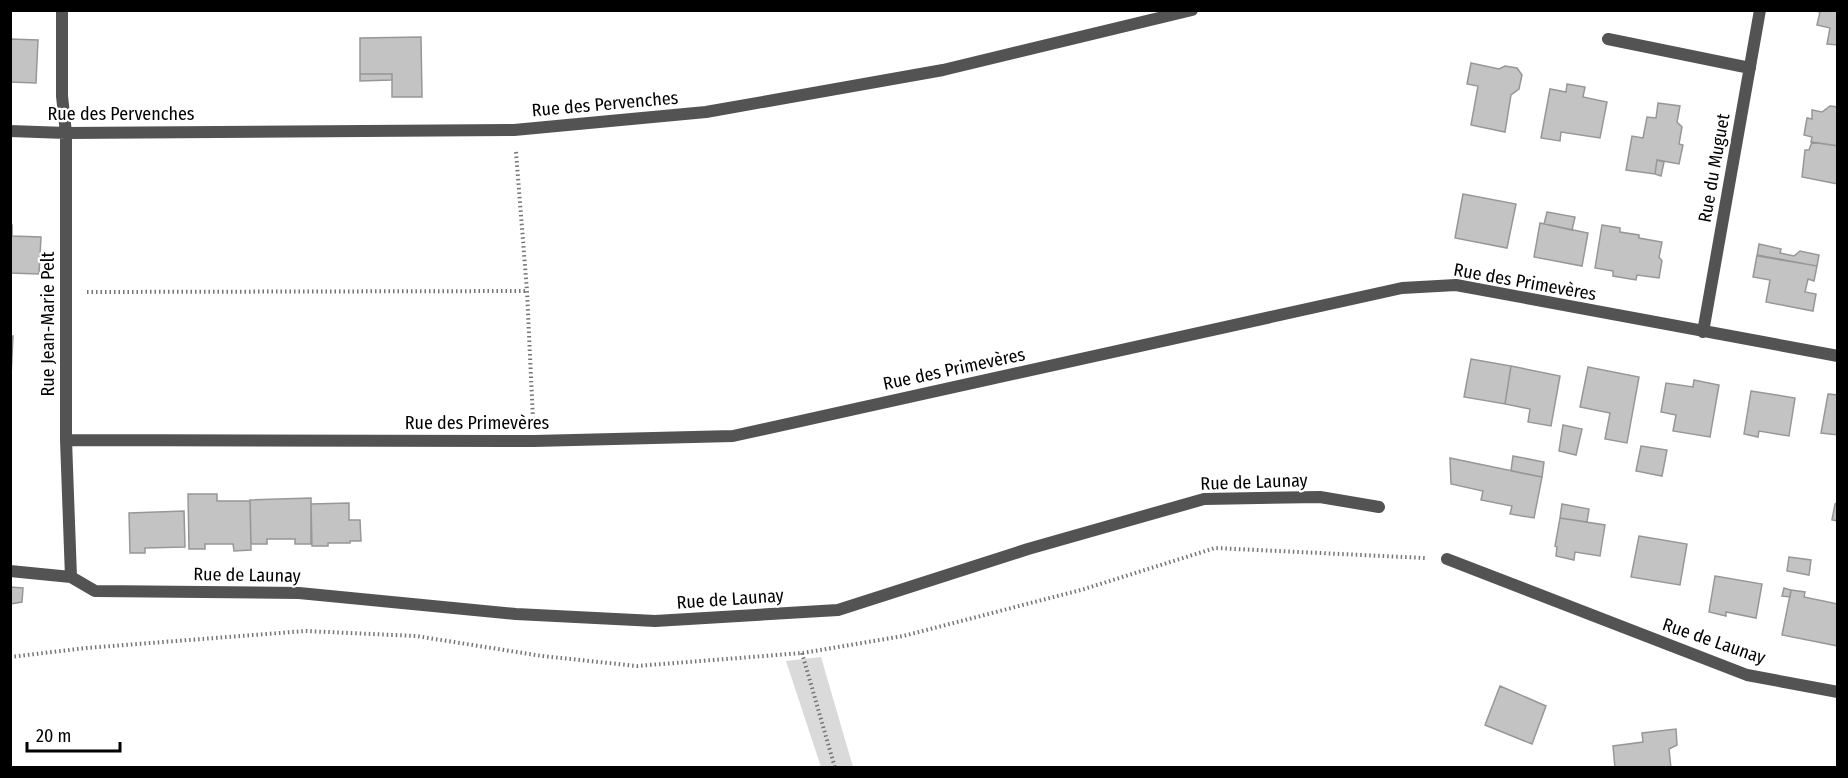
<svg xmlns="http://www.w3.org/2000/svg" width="1848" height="778" font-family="'Fira Sans Condensed',sans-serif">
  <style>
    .green { fill: #dadada }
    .building { fill: #c3c3c3; stroke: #979797; stroke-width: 1.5 }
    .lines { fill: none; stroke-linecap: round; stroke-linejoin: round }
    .path { stroke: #757575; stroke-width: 4; stroke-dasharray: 1.5 3; stroke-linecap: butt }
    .minor { stroke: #535353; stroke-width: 12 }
    .labels { text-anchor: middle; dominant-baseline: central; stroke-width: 4.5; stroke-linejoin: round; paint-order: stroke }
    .street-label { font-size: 18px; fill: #000; stroke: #fff }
  </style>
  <rect width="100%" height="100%" fill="#fff"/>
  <path class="green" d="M821,657L853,767H821L786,661Z"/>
  <path class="building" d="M1812,10H1838V45L1827,44L1830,28L1817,25L1820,12Z
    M421,37L422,97H392V74H360V38Z
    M10,39L38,40L36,83L10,82Z
    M1471,63L1499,69L1505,66L1517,68L1522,75L1519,89L1511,95L1505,132L1471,125L1478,86L1467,84Z
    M360,74H392V80L360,81Z
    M1567,84L1585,87L1583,97L1607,102L1600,138L1561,132L1560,141L1541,138L1550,89L1566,92Z
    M1658,103L1680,106L1677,122L1682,127L1679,144L1683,145L1679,164L1657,160L1655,174L1626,170L1632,136L1643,138L1647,117L1656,118Z
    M1830,106L1838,107V146L1811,142L1812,137L1804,135L1807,118L1812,119V110L1822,112Z
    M1812,142L1838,146V184L1802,177L1805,150H1809Z
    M1657,160L1664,162L1661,176L1655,174Z
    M1463,194L1516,204L1507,248L1455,238Z
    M1547,212L1575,217L1572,230L1544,224Z
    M1540,223L1588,233L1582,266L1534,257Z
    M10,225H12V236L41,237L39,274L10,273Z
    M1602,225L1620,228V232L1639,235V238L1662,242L1659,257L1662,261L1659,278L1637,275L1636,280L1613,276V271L1595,268Z
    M1759,244L1781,249L1780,253L1794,256L1800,251L1819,255L1817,266L1757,256Z
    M1757,255L1817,266L1814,281L1808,279L1805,292L1816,294L1813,311L1766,302L1770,280L1753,277Z
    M10,336H13L10,398Z
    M1471,359L1511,366L1505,404L1464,397Z
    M1511,366L1560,376L1551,426L1528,422L1530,409L1505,404Z
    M1588,367L1639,377L1627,443L1605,439L1610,413L1580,407Z
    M1694,380L1719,385L1710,437L1673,431L1676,415L1661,412L1666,383L1693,387Z
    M1751,391L1795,398L1789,436L1759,431L1758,437L1744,434Z
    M1828,394L1838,395V435L1821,433Z
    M1563,425L1582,429L1576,455L1559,451Z
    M1641,446L1667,450L1662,476L1636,471Z
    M1513,456L1544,462L1542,477L1511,471Z
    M1450,458L1542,477L1534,518L1510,514L1512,506L1481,500L1483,491L1451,484Z
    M188,494H217V501H250L251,550L234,551L233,544H205V549H189Z
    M311,498V544H295V539H267V544H251L250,500Z
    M1838,502V521L1832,520L1835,504Z
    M349,503V520H360L361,541H350V543H328V546H312L311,504Z
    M1562,504L1589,509L1587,522L1560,518Z
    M184,511L185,547L145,548V553H130L129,513Z
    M1560,518L1605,525L1600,556L1575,552L1574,560L1556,556L1557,547L1555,546Z
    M1639,536L1687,544L1680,585L1631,577Z
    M1789,557L1811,560L1809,575L1787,571Z
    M1715,576L1762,584L1756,618L1726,612V616L1709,612Z
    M10,587L23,588L22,602L10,604Z
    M1784,588L1791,590L1790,597L1782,596Z
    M1791,590L1805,592L1804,597L1838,604V646L1782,635Z
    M1500,686L1546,706L1532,744L1485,725Z
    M1676,729L1677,745L1669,749L1671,768H1615L1613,746L1643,742L1642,733Z"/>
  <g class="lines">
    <path class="path" d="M516,152L527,291L533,420
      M87,292L527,291
      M802,653L835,768
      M10,657L86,648L305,631L416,636L542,656L637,666L802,653L903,636L1081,590L1215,548L1425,558"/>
    <path class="minor" d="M62,10V96L66,133V440L71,577
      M1608,39L1750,68
      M10,131L66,133L514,130L706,112L943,70L1192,10
      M1703,332L1760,10
      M66,440L534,441L733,436L1402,288L1456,285L1838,356
      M1447,559L1747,675L1838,692
      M10,571L71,577L95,591L299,593L516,614L655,621L838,610L1028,549L1204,499L1320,497L1379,507"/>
  </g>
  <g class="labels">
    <g class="street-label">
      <text transform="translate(605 104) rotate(-5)">Rue des Pervenches</text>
      <text x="121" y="114">Rue des Pervenches</text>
      <text transform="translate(1714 168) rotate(-80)">Rue du Muguet</text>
      <text transform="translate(1525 282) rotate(10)">Rue des Primevères</text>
      <text transform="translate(48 324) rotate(-90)">Rue Jean-Marie Pelt</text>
      <text transform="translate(954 369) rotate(-12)">Rue des Primevères</text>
      <text x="477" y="423">Rue des Primevères</text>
      <text transform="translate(1254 482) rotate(-2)">Rue de Launay</text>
      <text transform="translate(247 575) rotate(1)">Rue de Launay</text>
      <text transform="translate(730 599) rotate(-4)">Rue de Launay</text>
      <text transform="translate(1714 641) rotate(19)">Rue de Launay</text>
    </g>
  </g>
  <rect width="1848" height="778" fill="none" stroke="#000000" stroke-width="24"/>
  <path d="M27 742v9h93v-9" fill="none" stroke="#000000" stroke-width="3"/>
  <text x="36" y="742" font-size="18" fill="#000000" stroke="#ffffff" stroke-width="4.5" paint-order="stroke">20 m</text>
</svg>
